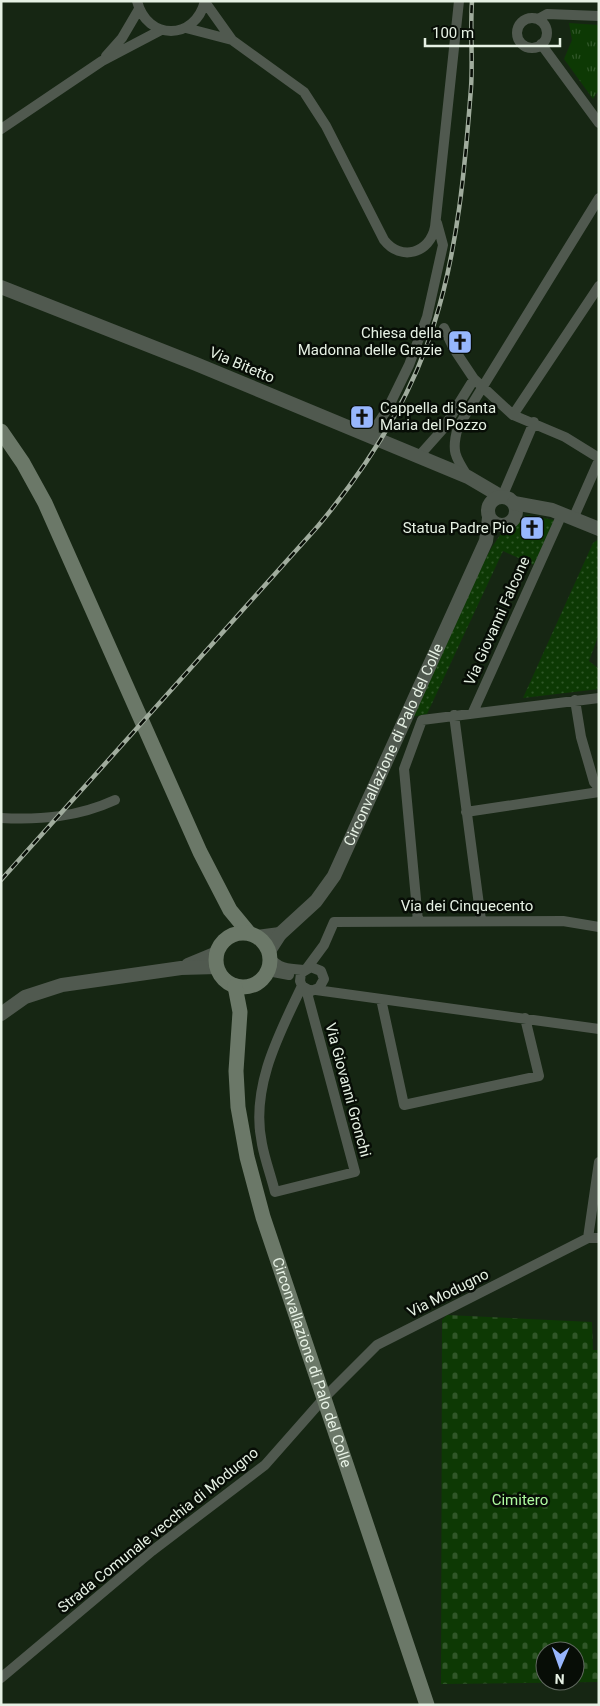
<svg xmlns="http://www.w3.org/2000/svg" width="600" height="1706" font-family="Roboto,sans-serif">
  <style>
    .grass { fill: url(#grass-tufts) }
    .cemetery { fill: url(#cemetery-stones); fill-rule: evenodd }
    .park { fill: url(#park-dots) }
    .lines { fill: none; stroke-linecap: round; stroke-linejoin: round }
    .minor { stroke: #50594f; stroke-width: 10 }
    .tertiary { stroke: #50594f; stroke-width: 14 }
    .secondary { stroke: #6b7868; stroke-width: 15 }
    .rail-casing { stroke: #a0ac9d; stroke-width: 4.5 }
    .rail { stroke: #070d06; stroke-width: 2.5; stroke-dasharray: 8; stroke-linecap: butt }
    .labels { text-anchor: middle; dominant-baseline: central; stroke-width: 5; stroke-linejoin: round; paint-order: stroke }
    .poi-label { font-size: 15px; fill: #e6f1e4; stroke: #070d06; text-anchor: end }
    .street-label { font-size: 15px; fill: #e6f1e4; stroke: #070d06 }
    .park-label { font-size: 15px; fill: #adf99f; stroke: #070d06 }
  </style>
  <defs>
    <pattern id="grass-tufts" width="24" height="20" patternUnits="userSpaceOnUse" patternTransform="scale(1.25)"><rect width="24" height="20" fill="#0d3904"/><path d="M3 7l-1-3M5 7V3M7 7l1-3M15 17l-1-3M17 17v-4M19 17l1-3" fill="none" stroke="#305628"/></pattern>
    <pattern id="cemetery-stones" width="16" height="16" patternUnits="userSpaceOnUse" patternTransform="scale(1.25)"><rect width="16" height="16" fill="#0d3904"/><path d="M2 7V4a2 2 0 0 1 4 0v3zM10 15v-3a2 2 0 0 1 4 0v3z" fill="#305628"/></pattern>
    <pattern id="park-dots" width="8" height="8" patternUnits="userSpaceOnUse" patternTransform="scale(1.25)"><rect width="8" height="8" fill="#0d3904"/><path d="M2 2h.1M6 6h.1" fill="none" stroke="#305628" stroke-width="1.8" stroke-linecap="round"/></pattern>
  </defs>
  <rect width="100%" height="100%" fill="#162613"/>
  <path class="grass" d="M569,23L599,25V90L593,99L564,59L572,40Z"/>
  <path class="cemetery" d="M447,1315L592,1322L593,1350H599V1682L441,1684L442,1320ZM545,1651H575V1681H545Z"/>
  <path class="park" d="M527,515L554,520L534,565L503,551L427,714L411,717L476,576L492,547L507,525Z
    M599,539V634L589,661L599,669V689L523,698L593,543Z"/>
  <g class="lines">
    <path class="minor" d="M137,1C147,41 195,41 205,1
      M205,2L232,40
      M517 33a15 15 0 1 1 30 0a15 15 0 1 1-30 0Z
      M538,19L547,14L599,16
      M186,28L232,40L304,92L326,126L384,240C401,262 430,253 435,227L459,1
      M541,44L599,123
      M106,56L122,38L139,9
      M1,129L102,61L161,30
      M444,328L454,349L474,379L513,415L565,437L599,458
      M513,415L599,286
      M370,436L388,408L409,365L427,317L443,245L437,223
      M419,456L443,429L474,379
      M468,477C455,457 451,451 458,427L599,198
      M502,497L534,422
      M573,519L599,460
      M575,700L581,737L594,782L599,788
      M473,712L562,514
      M454,715L481,920
      M466,812L599,792
      M1,818C41,820 78,817 115,800
      M418,921L404,769L422,720L599,698
      M270,957C278,969 290,969 304,970
      M307,968L324,945L334,922L563,921L599,927
      M268,971L289,975
      M302,986L311,991L319,988L324,979L321,971L311,967L301,973L300,981L302,986C279,1034 250,1088 262,1144C265,1160 271,1176 275,1192L355,1172L306,989
      M316,990L599,1029
      M381,999L404,1105L539,1076L525,1018
      M588,1238L599,1162
      M1,1678L152,1551L265,1465L325,1397L377,1345L588,1238H599"/>
    <g class="tertiary">
      <path d="M1,287L196,364L468,477L502,497"/>
      <circle cx="502" cy="511" r="14"/>
      <path d="M514,503L552,510L599,529"/>
      <path d="M257,937L280,934"/>
      <path id="s1" d="M269,951L280,934L316,901L334,876L486,541L489,518"/>
      <path d="M188,965L217,953"/>
      <path d="M1,1014L25,997L62,985L181,968L217,967"/>
    </g>
    <g class="secondary">
      <path d="M1,431L23,463L45,503L200,852L230,910L249,933"/>
      <circle cx="243" cy="960" r="27"/>
      <path id="s2" d="M235,986L240,1012L236,1071L238,1107L247,1157L263,1217L427,1705"/>
    </g>
    <defs>
      <path id="rail" d="M1,880L318,526C368,466 411,399 434,324C458,249 465,167 471,88C473,59 470,30 472,1"/>
    </defs>
    <use href="#rail" class="rail-casing"/>
    <use href="#rail" class="rail"/>
  </g>
  <defs>
    <symbol id="church-square" viewBox="-11 -11 22 22"><rect x="-9" y="-9" width="18" height="18" rx="4" fill="#97b6fd" stroke="#070d06"/><path d="M-1.2-6h2.4v3.5h3.3v2.4h-3.3V6h-2.4V-.1h-3.3v-2.4h3.3Z" fill="#111"/></symbol>
  </defs>
  <g fill-rule="evenodd">
    <use href="#church-square" x="446" y="328" width="28" height="28"/>
    <use href="#church-square" x="348" y="403" width="28" height="28"/>
    <use href="#church-square" x="518" y="514" width="28" height="28"/>
  </g>
  <g class="labels">
    <g class="poi-label">
      <text x="442" y="333">Chiesa della<tspan x="442" dy="17">Madonna delle Grazie</tspan></text>
      <text x="380" y="408" text-anchor="start">Cappella di Santa<tspan x="380" dy="17">Maria del Pozzo</tspan></text>
      <text x="514" y="528">Statua Padre Pio</text>
    </g>
    <g class="street-label">
      <text transform="translate(242 365) rotate(23)">Via Bitetto</text>
      <text transform="translate(497 621) rotate(-66)">Via Giovanni Falcone</text>
      <text stroke="none"><textPath href="#s1" startOffset="244">Circonvallazione di Palo del Colle</textPath></text>
      <text x="467" y="906">Via dei Cinquecento</text>
      <text transform="translate(348 1090) rotate(75)">Via Giovanni Gronchi</text>
      <text transform="translate(448 1293) rotate(-27)">Via Modugno</text>
      <text stroke="none"><textPath href="#s2" startOffset="388">Circonvallazione di Palo del Colle</textPath></text>
      <text transform="translate(158 1530) rotate(-39)">Strada Comunale vecchia di Modugno</text>
    </g>
    <g class="park-label">
      <text x="520" y="1500">Cimitero</text>
    </g>
  </g>
  <rect width="600" height="1706" fill="none" stroke="#e6f1e4" stroke-width="5"/>
  <g transform="translate(560 1666) rotate(182)"><circle r="24" fill="#070d06" stroke="#60685f"/>
  <path d="M0-4L9 19L0 12L-9 19Z" fill="#97b6fd"/>
  <text y="-8" font-size="14" font-weight="bold" text-anchor="middle" fill="#e6f1e4">N</text>
  </g>
  <path d="M425 38v8h135v-8" fill="none" stroke="#e6f1e4" stroke-width="2.5"/>
  <text x="432" y="38" font-size="15" fill="#e6f1e4" stroke="#070d06" stroke-width="4" paint-order="stroke">100 m</text>
</svg>
